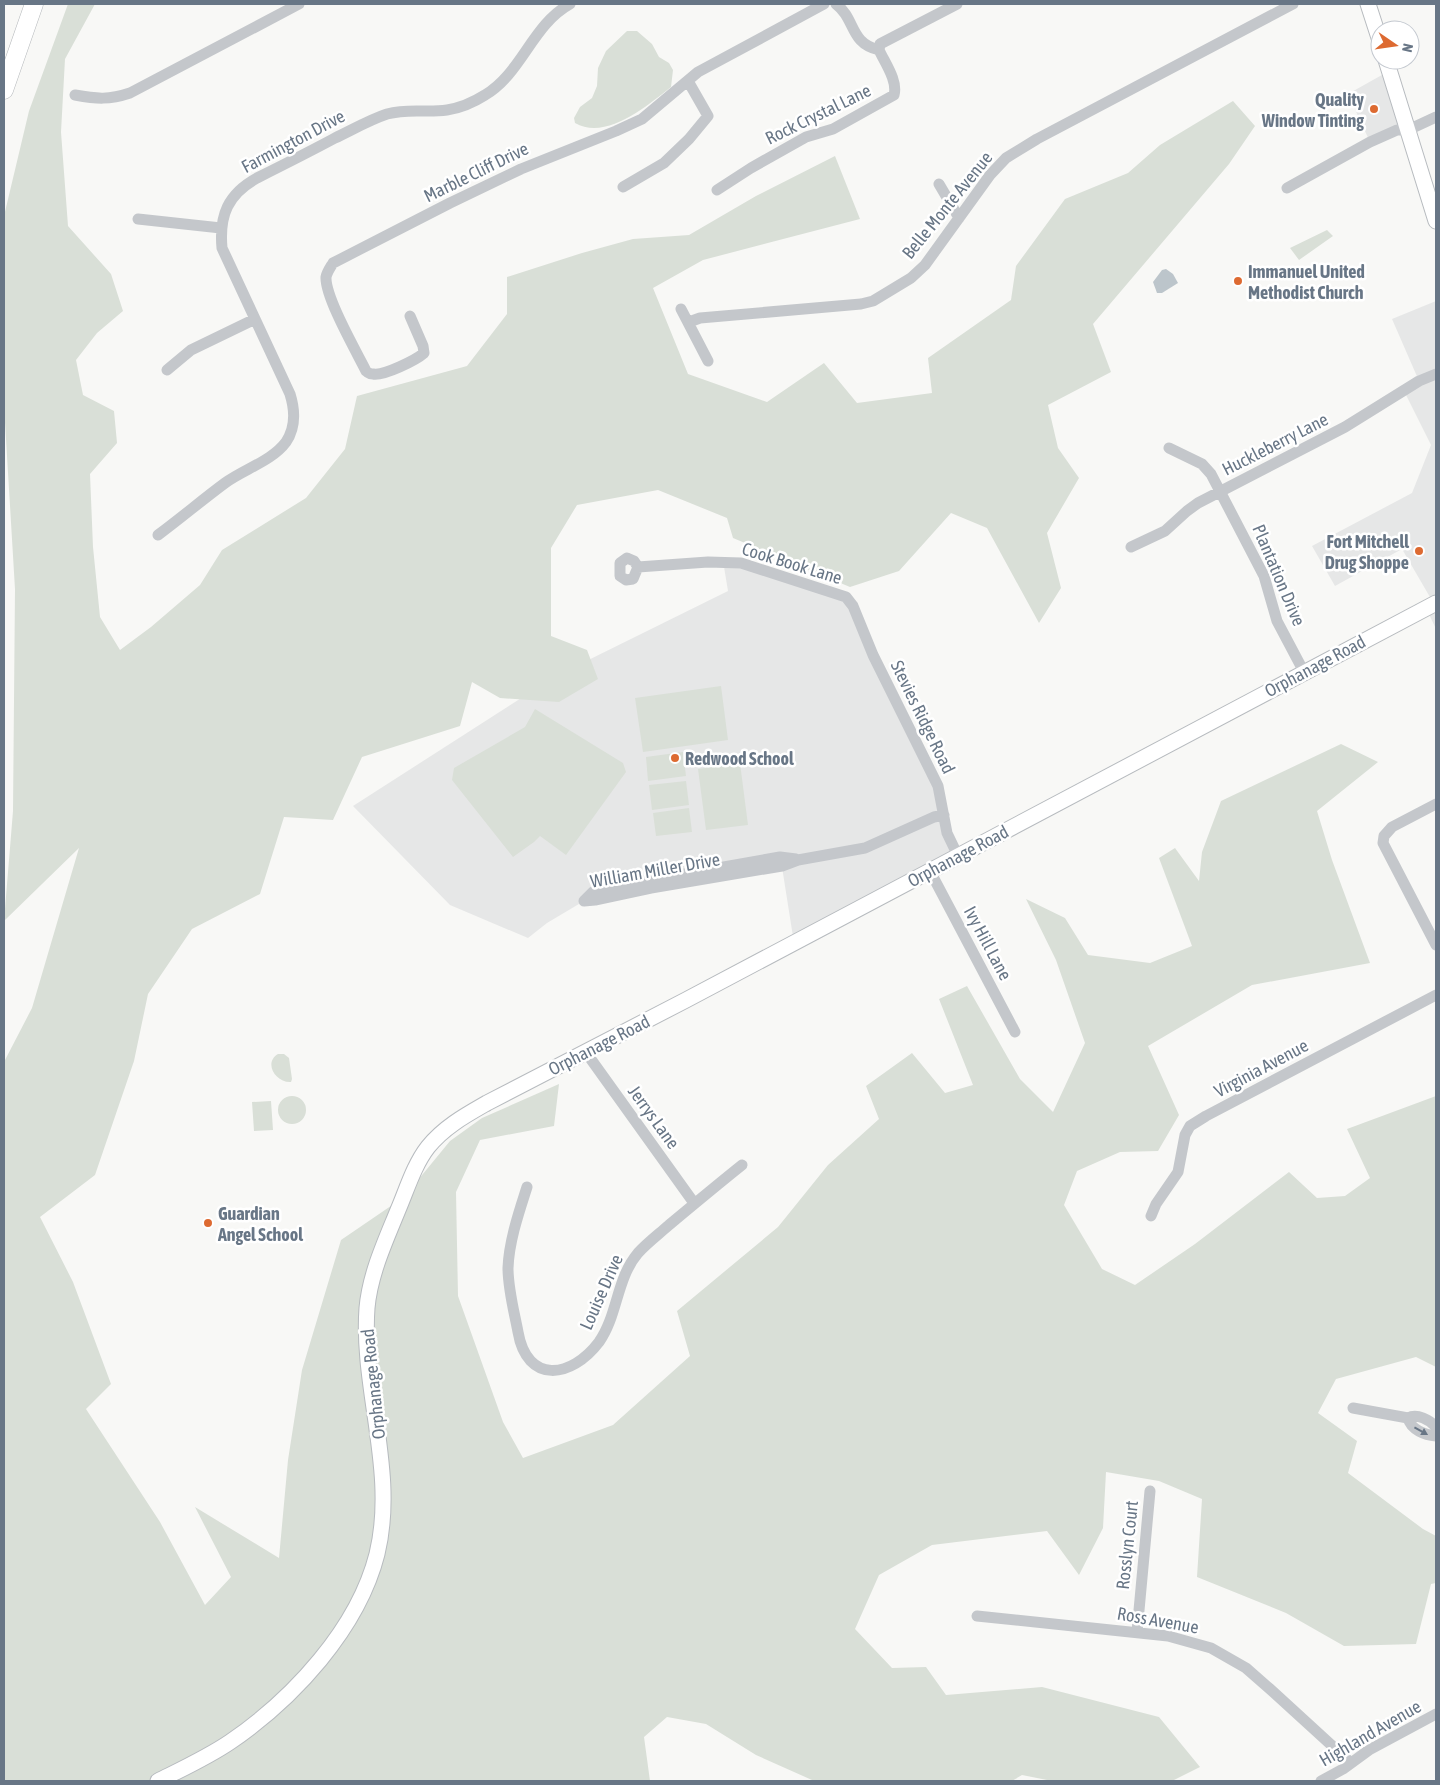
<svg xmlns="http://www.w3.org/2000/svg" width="1440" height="1785" font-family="'Asap Condensed',sans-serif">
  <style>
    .built { fill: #e6e7e7 }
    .green { fill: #d9dfd7 }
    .water { fill: #bcc5cb }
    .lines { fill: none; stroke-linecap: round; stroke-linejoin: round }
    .major-casing { stroke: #b7bbbf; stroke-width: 17 }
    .highway-casing { stroke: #b7babd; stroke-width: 19 }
    .minor { stroke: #c4c7cb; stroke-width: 11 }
    .major { stroke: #fff; stroke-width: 15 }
    .highway { stroke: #fff; stroke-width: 18 }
    .oneway { fill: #687686 }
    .poi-dot { fill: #dd6a31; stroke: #fff; stroke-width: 2 }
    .labels { text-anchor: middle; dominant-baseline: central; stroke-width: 5; stroke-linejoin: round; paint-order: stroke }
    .poi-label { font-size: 18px; font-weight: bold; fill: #687686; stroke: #fff; text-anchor: start }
    .street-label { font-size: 18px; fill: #687686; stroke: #fff }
  </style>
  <rect width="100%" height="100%" fill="#f8f8f6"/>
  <path class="built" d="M1389,71L1408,130L1370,142L1348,94Z
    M1436,301V629L1426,608L1434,604L1402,549L1335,586L1312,546L1412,493L1431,445L1404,391L1419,381L1392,319Z
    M723,561L846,597L938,786L958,856L794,943L782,867L584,901L547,923L528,938L450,905L353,806L554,677L728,591Z"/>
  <path class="green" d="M68,4H95L65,59L61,132L68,226L111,274L123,311L97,333L76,360L83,395L114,411L117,443L90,474L93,547L100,617L120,650L151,627L200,585L222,550L306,498L345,449L357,396L467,366L507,314V277L582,253L633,239L689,235L756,196L835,156L860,219L703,260L653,288L688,374L767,402L824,363L857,403L932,393L928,358L1011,300L1016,266L1065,199L1128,173L1160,145L1233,101L1255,126L1229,164L1093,324L1111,372L1048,405L1058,448L1079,478L1047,533L1061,588L1039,623L987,528L951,513L899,571L850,587L733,538L727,518L658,490L577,505L551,548V636L587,650L598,679L559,702L500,698L472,682L460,726L362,757L333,820L284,817L260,894L192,929L148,994L134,1061L95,1175L40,1217L73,1282L111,1384L86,1409L160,1522L205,1605L231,1577L195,1507L279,1558L288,1460L302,1370L341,1240L404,1197L450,1141L482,1118L559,1084L554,1126L480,1140L456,1192L458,1296L503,1422L523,1458L613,1425L690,1356L677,1311L778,1227L828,1165L879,1119L866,1086L912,1053L945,1093L973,1085L939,999L967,986L1020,1079L1053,1112L1085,1043L1056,960L1026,899L1065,918L1088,955L1150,963L1192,946L1159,858L1175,848L1199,881L1202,852L1221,801L1341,744L1378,762L1317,811L1332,860L1370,963L1252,985L1148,1046L1179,1115L1158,1151L1120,1152L1077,1171L1064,1205L1102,1269L1135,1285L1195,1244L1289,1172L1317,1198L1345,1196L1370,1178L1347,1129L1436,1096V1367L1416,1357L1336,1379L1318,1413L1357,1441L1348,1473L1423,1529L1436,1536V1583L1431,1584L1416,1644L1344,1646L1286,1613L1197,1577L1202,1499L1159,1481L1106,1472L1103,1528L1079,1575L1047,1531L932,1545L879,1575L855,1629L892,1668L926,1667L946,1695L1042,1687L1159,1717L1200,1767L1172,1781H1052L1022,1775L1012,1781H812V1780L756,1755L706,1724L667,1717L644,1737L650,1781H4V1062L32,1008L79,848L4,921L13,811L15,589L4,406V216L29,111Z
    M627,31H637L652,44L659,57L669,63L673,70L671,87C647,106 606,141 575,123L574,118L580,107L592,98L597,86L598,68L606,51Z
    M1327,230L1333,236L1299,260L1290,248Z
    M721,686L728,740L643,752L635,698Z
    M535,709L623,763L626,772L566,855L540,836L534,842L513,857L452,780L454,768L525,727Z
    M683,752L686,776L648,781L646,757Z
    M740,763L748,825L706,830L698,769Z
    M686,781L689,805L652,810L649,785Z
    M689,808L692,832L656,836L653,813Z
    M278,1054H284L289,1058L292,1079L291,1082C276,1083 263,1063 278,1054Z
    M278 1110a14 14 0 1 1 28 0a14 14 0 1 1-28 0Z
    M271,1101L273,1130L254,1131L252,1102Z"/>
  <path class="water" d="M1166,269L1173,274L1178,283L1162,293H1157L1153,282L1162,270Z"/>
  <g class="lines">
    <defs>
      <path id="major" d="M1368,4L1380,41
        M1386,60L1436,221
        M158,1781C182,1769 208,1757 230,1742C293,1699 358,1629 377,1554C397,1472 361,1389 367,1308C370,1274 385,1242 398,1210C407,1189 414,1165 428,1147C444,1127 466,1115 487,1103L686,1000L1436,603"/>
      <path id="highway" d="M4,90L34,4"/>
    </defs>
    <use href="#major" class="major-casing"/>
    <use href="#highway" class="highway-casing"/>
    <path class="minor" d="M836,4C856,19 849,43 879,50
      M879,50L880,44L957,4
      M75,95C97,99 109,100 130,93L299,4
      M939,184L959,218
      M623,187L664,163L689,139L708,116L688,81
      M1287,188L1370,142L1397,130H1408L1436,117
      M717,190L751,168L806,137L833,129L894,95C898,81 885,63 879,50
      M138,219L221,228
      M681,309L708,361
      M410,316L423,346L424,353C416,360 384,376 373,374C369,374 369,373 366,371C356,351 325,297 326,277C327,272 330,268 333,263L450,203L521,169L616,131L642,119L698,72L824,4
      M689,322L700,318L861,304L873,301L911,278L925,265L990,175L1006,158L1037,139L1293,4
      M167,370L191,350L255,319
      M1169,448L1202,464L1211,474L1264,576L1277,621L1304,672
      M158,535C181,518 202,500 225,483C244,469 272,461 286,442C296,427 295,410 290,394L222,248C219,215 228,194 257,178C283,165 309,152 335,138C352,130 369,120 387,114C409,108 425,113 447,110C460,108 474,102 485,95C522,73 532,25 570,4
      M1131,547L1165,531L1187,511L1198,503L1345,427L1419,381L1436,374
      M638,567L633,579L626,580L620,576V563L627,558L634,561L638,567L708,562L741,563L846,597L853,606L873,655L938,786L947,833L958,856
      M1436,804L1392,827L1384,836L1383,843L1436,945
      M930,871L1015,1032
      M584,901L595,900L651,888L782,866L798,860L865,848L934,817L944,815
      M584,901L593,892L605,888L780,857L796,859
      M585,1051L694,1203
      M527,1187C519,1212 509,1241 508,1268C508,1289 514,1311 518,1332C527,1384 571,1379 599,1342C618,1315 616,1279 638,1253C647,1243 659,1234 669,1225C693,1205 717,1185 742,1165
      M1151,1216L1156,1204L1178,1172L1185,1135L1190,1126L1206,1116L1436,995
      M1353,1408L1408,1418
      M1436,1427C1430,1420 1417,1413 1408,1418C1411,1430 1425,1435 1436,1436
      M977,1616L1168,1636L1211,1648L1246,1668L1270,1689L1351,1763
      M1137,1632L1150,1491
      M1321,1781L1343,1769L1369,1750L1436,1714"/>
    <use href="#major" class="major"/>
    <use href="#highway" class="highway"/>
  </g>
  <defs><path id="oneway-solid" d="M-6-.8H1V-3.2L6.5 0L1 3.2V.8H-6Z" transform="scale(1.25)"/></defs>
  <use class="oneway" href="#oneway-solid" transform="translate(1421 1431) rotate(29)"/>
  <g class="poi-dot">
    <circle cx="1374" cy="109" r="5"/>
    <circle cx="1238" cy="281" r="5"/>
    <circle cx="1419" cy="551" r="5"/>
    <circle cx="675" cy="758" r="5"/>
    <circle cx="208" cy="1223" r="5"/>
  </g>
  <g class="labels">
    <g class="poi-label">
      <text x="1364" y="99" text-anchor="end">Quality<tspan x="1364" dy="21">Window Tinting</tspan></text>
      <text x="1248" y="271">Immanuel United<tspan x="1248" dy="21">Methodist Church</tspan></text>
      <text x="1409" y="541" text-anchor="end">Fort Mitchell<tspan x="1409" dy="21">Drug Shoppe</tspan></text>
      <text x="685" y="758">Redwood School</text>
      <text x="218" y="1213">Guardian<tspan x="218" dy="21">Angel School</tspan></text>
    </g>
    <g class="street-label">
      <text transform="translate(818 114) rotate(-26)">Rock Crystal Lane</text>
      <text transform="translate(293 141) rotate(-28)">Farmington Drive</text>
      <text transform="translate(476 172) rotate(-26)">Marble Cliff Drive</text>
      <text transform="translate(947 205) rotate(-51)">Belle Monte Avenue</text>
      <text transform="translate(1275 444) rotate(-27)">Huckleberry Lane</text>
      <text transform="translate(792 563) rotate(17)">Cook Book Lane</text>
      <text transform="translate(1279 575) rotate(67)">Plantation Drive</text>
      <text transform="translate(1315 666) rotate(-28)">Orphanage Road</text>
      <text transform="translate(923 717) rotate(64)">Stevies Ridge Road</text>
      <text transform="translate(958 856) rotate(-28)">Orphanage Road</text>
      <text transform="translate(655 870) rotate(-10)">William Miller Drive</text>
      <text transform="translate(988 943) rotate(62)">Ivy Hill Lane</text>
      <text transform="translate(599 1045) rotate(-27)">Orphanage Road</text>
      <text transform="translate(1261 1068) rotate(-28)">Virginia Avenue</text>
      <text transform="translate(654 1117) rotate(54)">Jerrys Lane</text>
      <text transform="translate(601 1292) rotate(-66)">Louise Drive</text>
      <text transform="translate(373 1384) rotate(-96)">Orphanage Road</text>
      <text transform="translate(1127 1545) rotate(-84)">Rosslyn Court</text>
      <text transform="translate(1158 1620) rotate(10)">Ross Avenue</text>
      <text transform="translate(1370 1733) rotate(-30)">Highland Avenue</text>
    </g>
  </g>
  <rect width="1440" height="1785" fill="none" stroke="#687686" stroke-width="10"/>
  <g transform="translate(1395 45) rotate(103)"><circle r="24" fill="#ffffff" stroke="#c3c8cf"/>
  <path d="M0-4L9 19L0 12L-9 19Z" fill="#dd6a31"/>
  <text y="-8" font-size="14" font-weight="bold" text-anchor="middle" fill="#687686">N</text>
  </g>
</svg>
